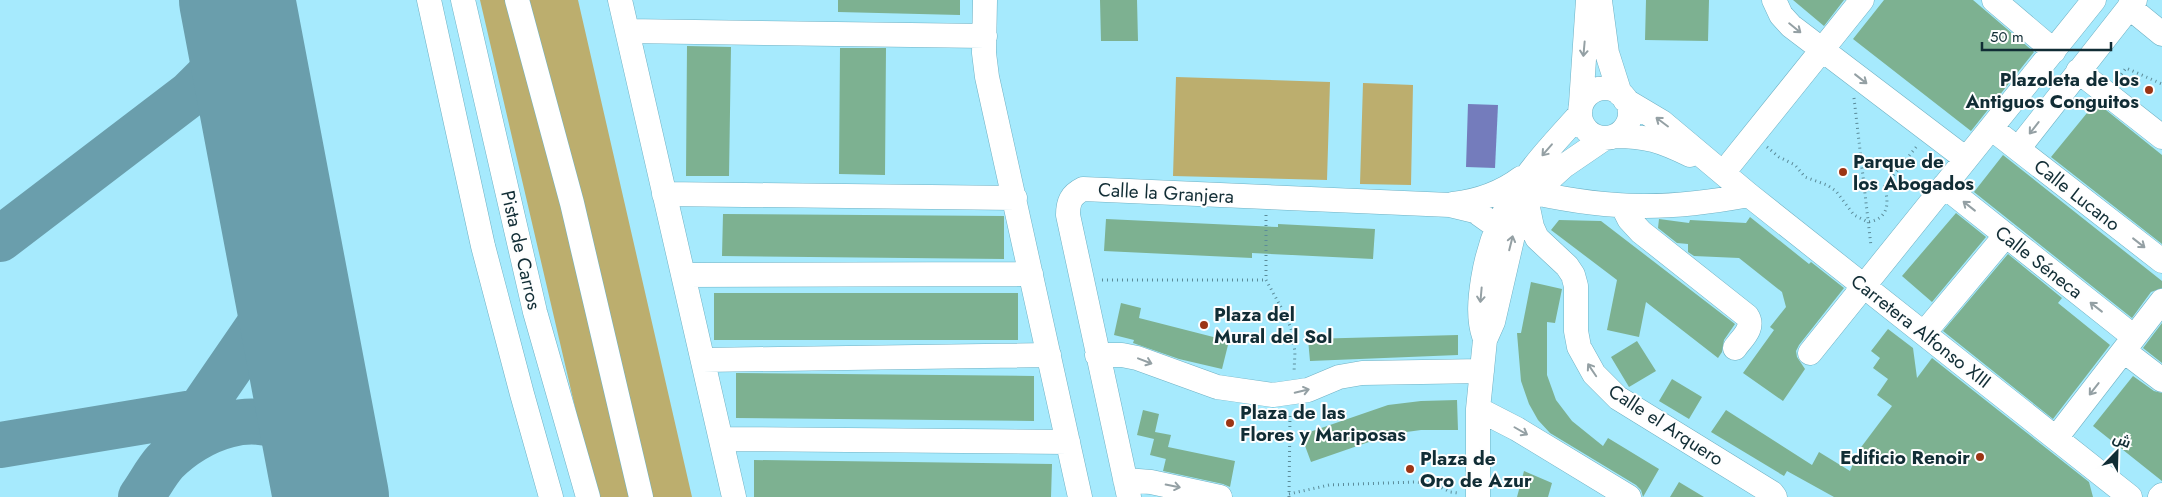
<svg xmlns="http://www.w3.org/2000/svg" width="2162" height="497" font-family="Jost,Cairo,sans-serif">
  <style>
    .green { fill: #bcae6e }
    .water { fill: #747cbc }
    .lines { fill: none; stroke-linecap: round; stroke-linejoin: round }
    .taxiway { stroke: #6a9eac; stroke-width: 46 }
    .runway { stroke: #6a9eac; stroke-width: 116 }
    .building { fill: #7db191 }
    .minor-casing { stroke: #6fb1c4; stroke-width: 25 }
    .path { stroke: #5b8b99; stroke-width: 3; stroke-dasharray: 1 4; stroke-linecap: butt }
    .minor { stroke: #fff; stroke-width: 24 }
    .oneway { stroke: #94a0a4 }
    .poi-dot { fill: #9c3514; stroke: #fefefe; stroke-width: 2 }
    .labels { text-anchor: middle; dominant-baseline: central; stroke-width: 4; stroke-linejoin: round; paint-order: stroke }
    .poi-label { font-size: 19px; font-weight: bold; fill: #112d35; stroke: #fefefe; text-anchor: start }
    .street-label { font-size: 19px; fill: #112d35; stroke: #fefefe }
  </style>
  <rect width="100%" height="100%" fill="#a6eafd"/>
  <path class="green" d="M480,0H578L692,497H600L578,420Z
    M1176,77L1330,82L1327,180L1173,176Z
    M1363,83L1413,85L1411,185L1360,184Z"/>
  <path class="water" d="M1468,104L1498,105L1495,168L1466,167Z"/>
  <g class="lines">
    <path class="taxiway" d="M190,94C221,85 241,95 260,121
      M0,239L190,94C222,62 241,49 236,0
      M0,445L199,412
      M174,449L262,321L279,283L284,248
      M141,497C149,486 156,472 165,462C197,429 258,403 298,439C313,453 322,472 330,491"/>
    <path class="runway" d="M237,0L331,497"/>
  </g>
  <path class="building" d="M838,0H960V15L838,12Z
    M1100,0H1137L1138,41H1101Z
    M1646,0H1709L1708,41L1645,40Z
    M1793,0H1844L1824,26Z
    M1884,0H1973L2034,52L1971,131L1853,39Z
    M687,46L731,47L729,176H686Z
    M840,48H886L885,175L839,174Z
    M2096,102L2162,155V244L2051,157Z
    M2003,155L2162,281V288L2151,292L2132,318L1974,192Z
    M1956,213L1986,237L1932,302L1902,276Z
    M723,214L1004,216V259L722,256Z
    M1750,217L1809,264L1811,262L1844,288L1799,345L1796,351L1797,357L1805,369L1783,401L1743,373L1774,330L1770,327L1786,307L1782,292L1739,258L1694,256L1688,252V244L1677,243L1658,228L1659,219L1689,223L1690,220L1746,223Z
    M1106,219L1278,227V224L1375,229L1373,259L1252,253V258L1104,251Z
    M1559,220L1601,221L1735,324L1724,340L1722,352L1718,358L1646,302L1639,337L1607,330L1617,280L1551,230Z
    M2008,254L2062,298L2058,303L2110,345L2053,419L1943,331Z
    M1531,282L1562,289L1555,323L1547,322V375L1556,400L1572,421L1603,446L1608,438L1659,469L1643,497L1641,490L1636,485L1550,433L1538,420L1529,404L1521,381L1517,333H1521Z
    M714,293H1018V340H714Z
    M1121,303L1141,308L1139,318L1229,341L1222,369L1179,359L1133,343L1134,340L1114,335Z
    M2162,323V363L2143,348Z
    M1888,329L1913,348L1917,378L1932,358L2089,482L2093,497H1834L1787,471L1784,476L1711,432L1726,410L1812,465L1819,452L1850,471L1859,450L1892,406L1877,395L1888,379L1873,368L1880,358L1871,351Z
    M1458,335V355L1310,361L1308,339Z
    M1637,341L1656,371L1629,387L1611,357Z
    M736,373L1034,376V421L736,418Z
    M2133,376L2154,391L2162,393V481L2093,426Z
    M1672,379L1702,397L1689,419L1659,401Z
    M1457,400L1458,430H1421L1392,434L1311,462L1301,435L1388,405L1421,401Z
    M1143,410L1159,414L1155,432L1171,435L1168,447L1235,461L1230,487L1223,484L1163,471L1167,454L1166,459L1150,455L1154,439L1137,435Z
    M754,460L1052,464L1051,497H754Z
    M1524,471L1552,483L1548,497H1517Z
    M1679,482L1704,497H1670Z"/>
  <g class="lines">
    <defs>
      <path id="minor" d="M429,0L483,246L522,394L551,497
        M463,0L535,312L588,497
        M517,0L572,203L641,497
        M620,0L734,497
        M985,0L984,53L987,77L1080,497
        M1774,0L1781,15L1791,26L1966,159
        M1994,0L2054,51
        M1600,1L1607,53L1620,94
        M2129,7L2162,34
        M627,31L985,36
        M2078,71L2162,137
        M1580 113a25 25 0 1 1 50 0a25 25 0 1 1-50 0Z
        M1625,100L1662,122L1749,195L2130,497
        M1581,104L1588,0
        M1991,128L2162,261
        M1615,136C1647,136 1661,141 1690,155
        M2018,149L2135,0
        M1723,173L1862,0
        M1944,186L2134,337
        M1535,193C1614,210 1670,210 1749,195
        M664,194L1015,198
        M1527,203L1532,227L1537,238L1567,266L1573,275L1576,286V331L1579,347L1594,374L1618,398L1772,493L1775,497
        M1453,204C1478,201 1501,193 1521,178
        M1623,207L1629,219L1641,232L1747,316C1755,328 1742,338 1735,348
        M683,275L1031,274
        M1924,333L2006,235
        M1484,336C1478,318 1480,298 1483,279C1495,205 1532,167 1580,114
        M2124,351L2162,380
        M1810,353L2094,0
        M1097,355H1122L1137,358L1217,387L1273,395L1308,390L1339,377L1362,373L1482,371
        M703,360L1049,355
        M1478,409L1517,429L1629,497
        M2056,438L2162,301
        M721,439L1068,442
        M1125,480L1151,482L1220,497
        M1129,497L1068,215C1068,202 1071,195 1083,189L1450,205L1475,211L1496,226
        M1478,497V409L1485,340L1493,322L1514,231L1527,203L1544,184L1564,166L1605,138
        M2160,497L2162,495"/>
    </defs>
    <use href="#minor" class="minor-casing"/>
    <path class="path" d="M2134,87L2120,76L2126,68L2162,84
      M1854,98L1871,246
      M1767,147L1779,157L1795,165L1805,177L1827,185L1836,191L1854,215L1868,222C1888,219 1890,203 1884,187L1917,146
      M1266,215V280L1287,318L1292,332L1295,352L1294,372
      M1102,280H1266
      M1289,494L1329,485L1415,482L1433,483L1450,492L1458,493
      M1289,497L1290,413"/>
    <use href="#minor" class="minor"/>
  </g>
  <defs><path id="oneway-shaft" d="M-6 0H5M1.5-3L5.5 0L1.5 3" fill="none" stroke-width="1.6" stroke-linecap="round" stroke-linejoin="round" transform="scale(1.25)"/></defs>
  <g class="oneway">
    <use href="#oneway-shaft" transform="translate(1795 28) rotate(39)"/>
    <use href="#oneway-shaft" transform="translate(1584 49) rotate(95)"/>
    <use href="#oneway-shaft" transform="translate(1861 79) rotate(38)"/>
    <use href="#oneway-shaft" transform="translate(1662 122) rotate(-143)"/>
    <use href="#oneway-shaft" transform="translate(2034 128) rotate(128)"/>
    <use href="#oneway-shaft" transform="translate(1547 150) rotate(131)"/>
    <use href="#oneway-shaft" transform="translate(1969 206) rotate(-142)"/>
    <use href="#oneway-shaft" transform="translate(1511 243) rotate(-76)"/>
    <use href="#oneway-shaft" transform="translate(2139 243) rotate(38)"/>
    <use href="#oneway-shaft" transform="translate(1481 295) rotate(95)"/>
    <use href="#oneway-shaft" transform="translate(2096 307) rotate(-142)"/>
    <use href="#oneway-shaft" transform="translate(1145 361) rotate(21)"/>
    <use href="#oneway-shaft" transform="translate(1592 370) rotate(-124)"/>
    <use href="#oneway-shaft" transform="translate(2094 389) rotate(128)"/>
    <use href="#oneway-shaft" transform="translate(1302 391) rotate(-13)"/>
    <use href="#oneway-shaft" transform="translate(1521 431) rotate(30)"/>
    <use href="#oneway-shaft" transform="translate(1173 486) rotate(11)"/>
  </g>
  <g class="poi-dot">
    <circle cx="2149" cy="90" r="5"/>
    <circle cx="1843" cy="172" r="5"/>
    <circle cx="1204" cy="325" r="5"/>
    <circle cx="1230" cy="423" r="5"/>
    <circle cx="1980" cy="457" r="5"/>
    <circle cx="1410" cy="469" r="5"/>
  </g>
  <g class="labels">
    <g class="poi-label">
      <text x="2139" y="79" text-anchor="end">Plazoleta de los<tspan x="2139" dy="22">Antiguos Conguitos</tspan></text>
      <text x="1853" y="161">Parque de<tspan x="1853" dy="22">los Abogados</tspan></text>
      <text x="1214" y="314">Plaza del<tspan x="1214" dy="22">Mural del Sol</tspan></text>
      <text x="1240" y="412">Plaza de las<tspan x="1240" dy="22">Flores y Mariposas</tspan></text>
      <text x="1970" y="457" text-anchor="end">Edificio Renoir</text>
      <text x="1420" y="458">Plaza de<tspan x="1420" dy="22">Oro de Azur</tspan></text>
    </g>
    <g class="street-label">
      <text transform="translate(1166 193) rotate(3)">Calle la Granjera</text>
      <text transform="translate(2077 195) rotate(38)">Calle Lucano</text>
      <text transform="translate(521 250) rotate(77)">Pista de Carros</text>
      <text transform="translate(2039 262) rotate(38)">Calle Séneca</text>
      <text transform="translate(1921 331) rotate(38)">Carretera Alfonso XIII</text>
      <text transform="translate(1666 425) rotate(33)">Calle el Arquero</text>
    </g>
  </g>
  <g transform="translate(2117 452) rotate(23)" stroke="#fefefe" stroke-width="4" paint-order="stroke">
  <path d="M0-4L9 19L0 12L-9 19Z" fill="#112d35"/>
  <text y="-8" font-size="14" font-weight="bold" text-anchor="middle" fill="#112d35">ش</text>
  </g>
  <path d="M1982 42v8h129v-8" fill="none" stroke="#112d35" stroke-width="2.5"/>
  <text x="1990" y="42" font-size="15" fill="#112d35" stroke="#fefefe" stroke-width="4" paint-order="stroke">50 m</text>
</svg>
